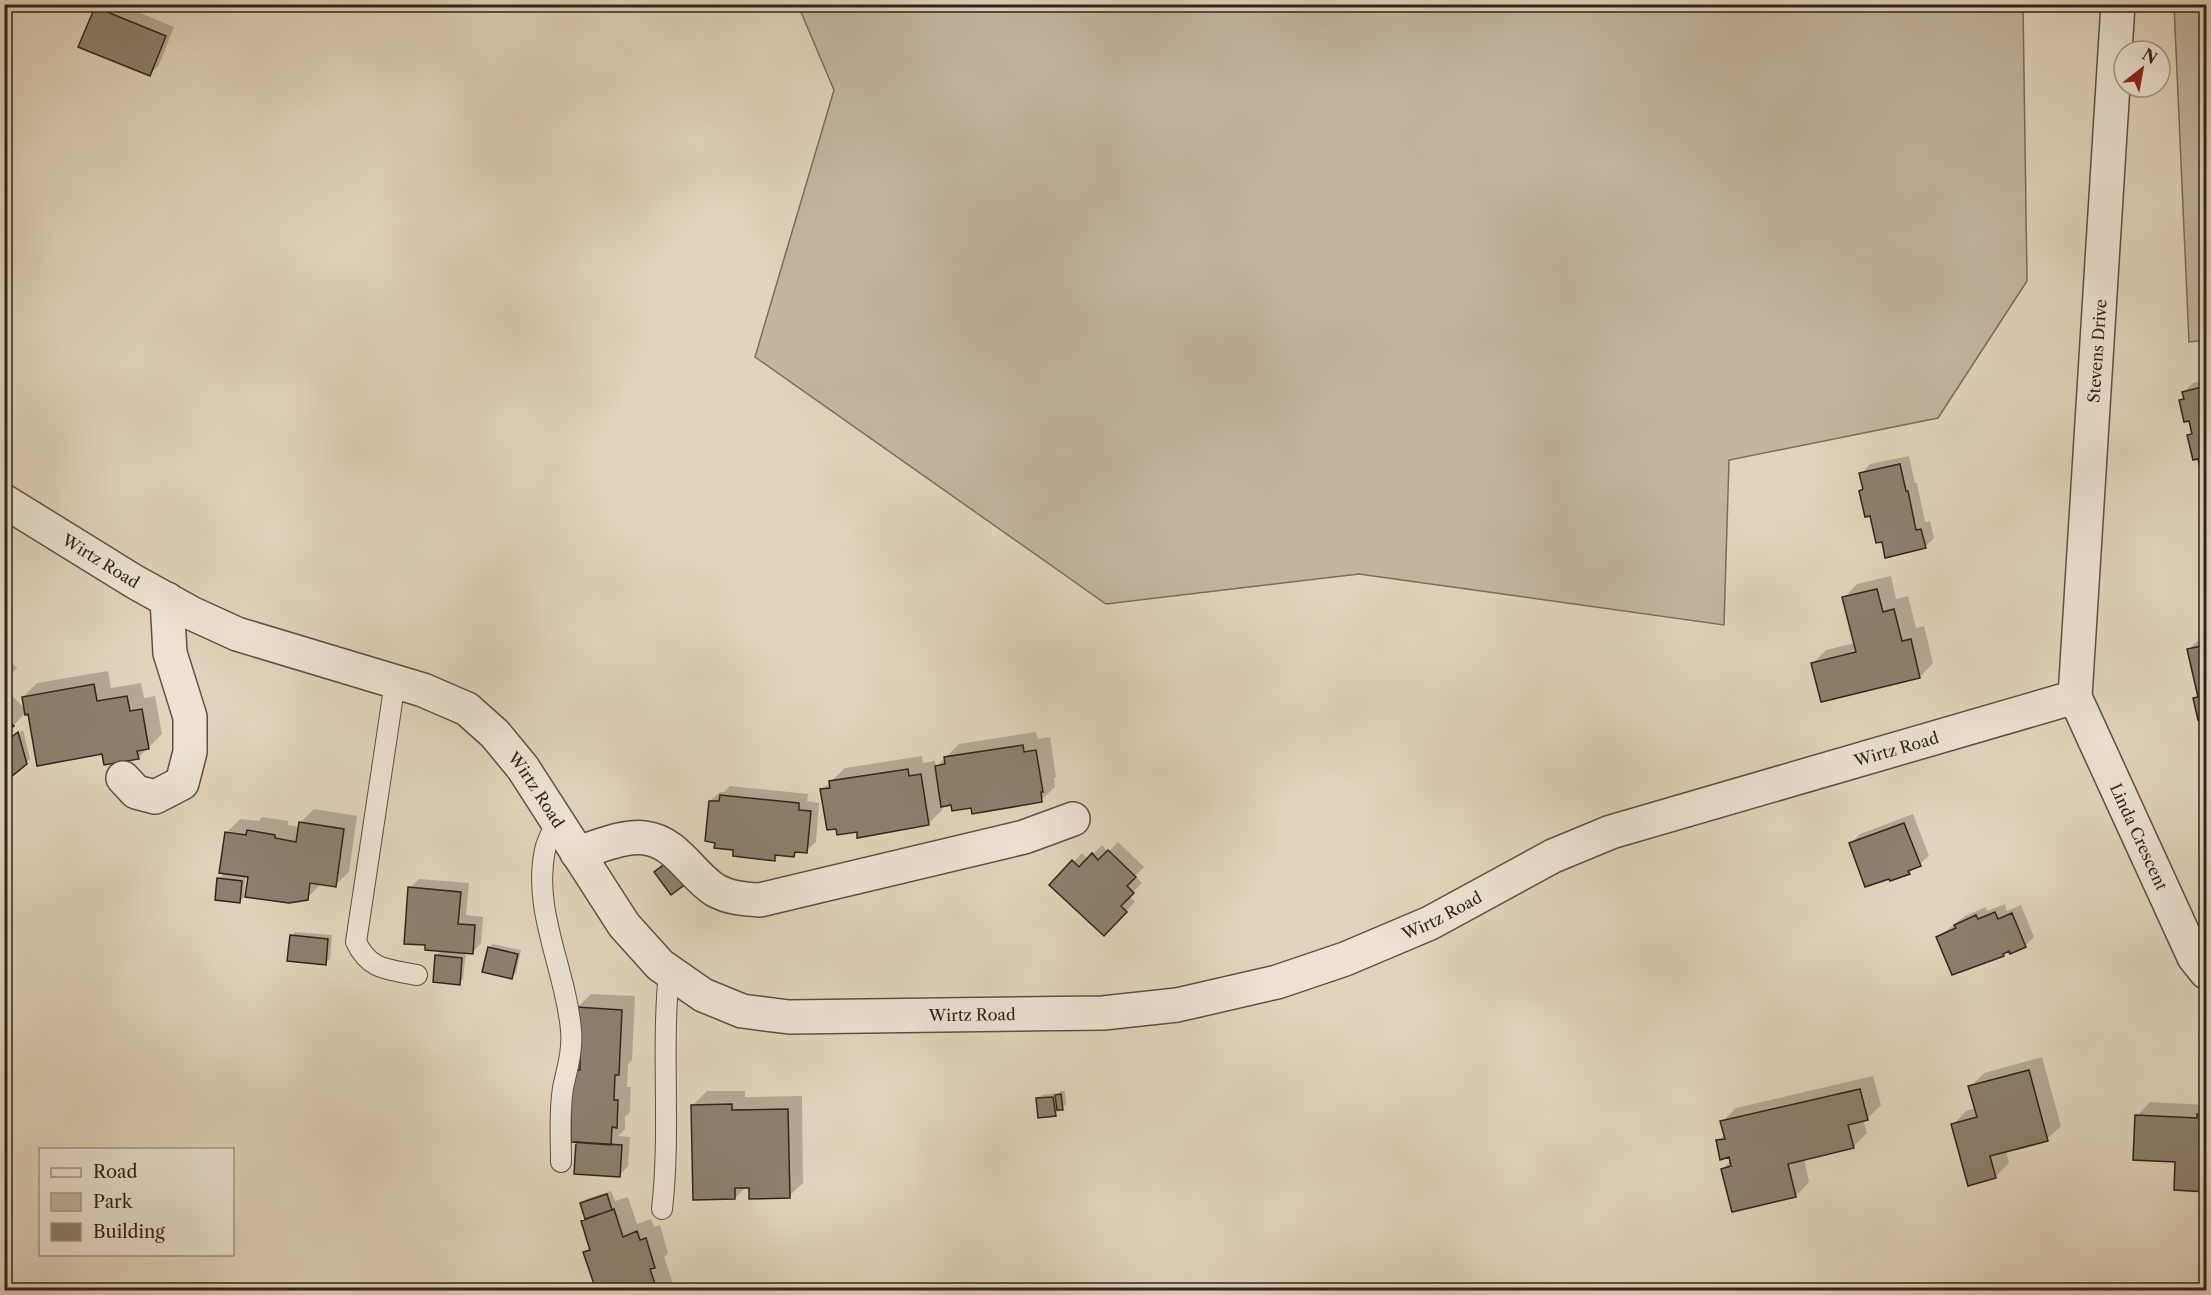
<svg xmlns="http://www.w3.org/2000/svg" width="2211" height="1295" font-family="'Libre Caslon Text',serif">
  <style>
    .green { fill: #c3b6a1; stroke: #7a6d5e; stroke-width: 1.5 }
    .shadow { fill: #0003 }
    .building { fill: #8d806f; stroke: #31241b; stroke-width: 1.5 }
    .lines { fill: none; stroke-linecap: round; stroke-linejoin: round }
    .service-casing { stroke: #5d5043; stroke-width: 22 }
    .minor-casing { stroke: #5d5043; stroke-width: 36 }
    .service { stroke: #ece3d3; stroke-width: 20 }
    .minor { stroke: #ece3d3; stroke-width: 33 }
    .labels { text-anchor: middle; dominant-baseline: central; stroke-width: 5; stroke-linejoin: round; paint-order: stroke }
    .street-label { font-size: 16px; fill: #31241b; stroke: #ece3d3 }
  </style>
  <rect width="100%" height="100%" fill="#e1d4bc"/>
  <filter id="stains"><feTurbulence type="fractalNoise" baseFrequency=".00333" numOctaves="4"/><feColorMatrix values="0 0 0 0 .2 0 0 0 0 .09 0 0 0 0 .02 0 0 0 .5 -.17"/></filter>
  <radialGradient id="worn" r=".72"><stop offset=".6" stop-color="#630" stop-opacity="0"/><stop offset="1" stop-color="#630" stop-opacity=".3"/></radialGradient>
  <path class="green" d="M798,5H2023L2027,281L1938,418L1729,460L1724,625L1359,574L1106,604L755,357L834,90Z
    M2174,5H2206V340L2189,342Z"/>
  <path class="shadow" d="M99,4H119L174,27L159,65L150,74L96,8Z
    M2206,380V492L2199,457L2189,436L2193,432L2190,419L2181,401L2185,396L2184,392L2193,383Z
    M1909,456L1915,483H1917L1925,522L1930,521L1934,538L1925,547L1883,540L1861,491L1864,487L1861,474L1870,464Z
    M1891,576L1896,599L1908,596L1916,628L1924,626L1933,663L1920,677L1813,663L1826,650L1855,643L1844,598L1857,584Z
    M2206,635V727L2204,717L2194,699L2199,694L2189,649L2203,636Z
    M4,654L17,668L4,681Z
    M108,671L111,688L141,683L144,698L155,696L162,734L138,758L104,752L26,712L4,736V686L26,711L23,697L37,683Z
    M23,730L30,759L26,763L4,744Z
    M1036,732L1038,739L1050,737L1056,777L1054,778L1055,787L1041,800L972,807L952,803L942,805V810L928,824L822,790L845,768L922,756L923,763L935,761L936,767L959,744Z
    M730,786L808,794L807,801L819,803L816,842L806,851L798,850L793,856L780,854L774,859L735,849L710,801L720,792H724Z
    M314,809L357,816L349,872L335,885L322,883L307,898L246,875L244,897L240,901L219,879L225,872L226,833L240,819L259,821L262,817L288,821V825L300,827V823Z
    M1913,814L1929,856L1909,873L1851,843L1860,834Z
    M1118,842L1144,867L1135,876L1142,883L1129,896L1135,902L1104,934L1052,885L1082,853L1088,859L1102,845L1108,852Z
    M419,879L469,883L466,915L483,917L481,943L472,953L466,952L463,979L459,983L436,956L442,950L410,888Z
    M2005,904L2007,911L2021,905L2034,937L2025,946L2007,950L2003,955L1938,937L1965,916L1986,907L1987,911Z
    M295,932L332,935L330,959L325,963L291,936Z
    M493,944L521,950L516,973L511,977L489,948Z
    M591,994L635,996L632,1060L628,1064L627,1087H631L630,1112L625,1117V1129L618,1136L630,1137L628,1166L619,1176L577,1143L575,1071L581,1065L577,1008Z
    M2042,1057L2061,1126L2047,1139L2006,1150L2009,1163L1995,1177L1953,1125L1966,1111L1976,1108L1970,1087L1984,1073Z
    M1873,1076L1881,1105L1867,1119L1863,1120L1867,1133L1853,1147L1804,1158L1809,1182L1796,1196L1723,1169L1731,1160L1730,1155L1718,1141L1725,1134L1722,1122L1736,1108Z
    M707,1091H745V1097L802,1096L803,1183L789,1196L746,1187L735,1198L693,1105Z
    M1061,1091H1065L1066,1104L1055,1114L1038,1099L1042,1095L1059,1093Z
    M2150,1102L2206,1105V1190L2175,1188L2177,1161L2137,1116Z
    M611,1191L615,1201L628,1197L637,1224L651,1219L654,1227L660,1225L668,1253L664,1257L675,1290H605L604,1288L597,1290L585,1252L591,1247L582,1221L586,1218L582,1204L586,1199Z"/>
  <path class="building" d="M95,7L166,36L150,76L78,47Z
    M2206,386V493L2205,494L2198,459L2193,460L2187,435L2192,434L2189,421L2184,422L2179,400L2184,399L2182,392Z
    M1900,464L1906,491H1908L1916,530L1921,529L1926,548L1885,558L1882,542L1876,543L1870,516L1865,517L1859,491L1863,489L1859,473Z
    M1877,589L1883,612L1894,609L1902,641L1911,639L1920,678L1821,702L1811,663L1856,652L1842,597Z
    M2206,645V734L2203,719L2198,720L2193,698L2198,697L2187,649Z
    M94,684L97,701L127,696L130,711L142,709L149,749L137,751L139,759L104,765L102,754L37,766L28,714L25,715L22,697Z
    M4,716L14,726L4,734Z
    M18,732L27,764L6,781L4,779V743Z
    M1023,745L1024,752L1036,750L1043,792H1041L1042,802L972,814L971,808L952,811L951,805L941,807L935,766L945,764L944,757Z
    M908,769L909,776L921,774L929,825L857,838V832L837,835L836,829L827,830L820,789L830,788L829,781Z
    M720,795L799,803V810L811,811L807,853L795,852L794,857L775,855V861L733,856V850L714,848L715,843L705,841L709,801H719Z
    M299,822L344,829L336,887L310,883L308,900L289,903L245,897L248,877L219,873L225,832L246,835L247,830L275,835V838L296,842Z
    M1904,823L1921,866L1908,871L1910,874L1890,881L1889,879L1865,887L1849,843Z
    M1108,850L1136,877L1127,886L1134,893L1121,906L1127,912L1104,936L1049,885L1072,860L1079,867L1092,853L1098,860Z
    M670,860L687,883L671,895L654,872Z
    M217,878L242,881L240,903L215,900Z
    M408,887L461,892L458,924L475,925L473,954L425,950V945L404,944Z
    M1995,912L1998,919L2012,913L2026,947L2010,954L2009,951L2003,954L2004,956L1952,975L1936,937L1956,928L1954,925L1976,915L1978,919Z
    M290,935L328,939L326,965L287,961Z
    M488,947L518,954L512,979L482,972Z
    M435,955L462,958L460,985L433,982Z
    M576,1007L622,1010L619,1075H615L614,1100H618L617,1128L612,1127L611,1145L571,1142V1089L574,1070H580V1057H573Z
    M2029,1070L2048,1141L1990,1156L1996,1178L1968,1186L1951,1124L1977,1117L1968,1086Z
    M1860,1089L1868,1120L1848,1125L1854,1148L1788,1164L1796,1197L1732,1212L1721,1169L1731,1166L1729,1157L1720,1160L1716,1140L1725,1139L1720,1121Z
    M1061,1094L1063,1110H1057L1055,1095Z
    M1053,1097L1056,1116L1038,1118L1036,1098Z
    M732,1104V1110L788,1109L790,1198L749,1199V1188H735V1199L693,1200L691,1105Z
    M2197,1114H2206V1192L2174,1190L2175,1162L2133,1160L2135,1115L2197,1118Z
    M576,1142L622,1145L620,1177L574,1174Z
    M607,1194L612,1210L585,1219L580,1203Z
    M614,1209L623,1237L637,1231L640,1240L646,1238L655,1268L650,1269L657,1290H596L583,1252L590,1250L581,1221Z"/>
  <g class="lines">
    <defs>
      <path id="service" d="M395,682L356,942C370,971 388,969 417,975
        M557,821C553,830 547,840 545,850C532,911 566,970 571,1030C573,1050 567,1069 563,1088C559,1112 561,1138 561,1162
        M662,1209C671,1130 661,1051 669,972"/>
      <g id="minor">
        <path id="s1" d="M2118,4L2075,697L2194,957L2206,972"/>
        <path id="s2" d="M4,501L135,582L191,613L237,634L423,690L467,709L495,734L523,768L624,925L660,965L703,995L742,1011L789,1017L1103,1013L1177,1005L1277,982L1345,959L1430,923L1553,856L1611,832L2075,697"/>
        <path d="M123,778L136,792L155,797L182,783L190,752V717L170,653L167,599"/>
        <path d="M577,853C598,847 624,835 645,838C677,842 690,874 715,890C729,898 744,899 760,900L1024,837L1073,819"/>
      </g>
    </defs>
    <use href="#service" class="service-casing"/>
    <use href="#minor" class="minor-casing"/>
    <use href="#service" class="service"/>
    <use href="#minor" class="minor"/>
  </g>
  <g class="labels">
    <g class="street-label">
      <text transform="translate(2097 351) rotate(-86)">Stevens Drive</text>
      <text stroke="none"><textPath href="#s2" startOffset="114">Wirtz Road</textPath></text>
      <text stroke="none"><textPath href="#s2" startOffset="2130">Wirtz Road</textPath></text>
      <text stroke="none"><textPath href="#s2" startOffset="618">Wirtz Road</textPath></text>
      <text stroke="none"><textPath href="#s1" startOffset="848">Linda Crescent</textPath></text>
      <text stroke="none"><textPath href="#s2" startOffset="1644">Wirtz Road</textPath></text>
      <text stroke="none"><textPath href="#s2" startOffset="1158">Wirtz Road</textPath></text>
    </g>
  </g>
  <rect width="2211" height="1295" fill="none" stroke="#e1d4bc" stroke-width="24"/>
  <rect x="6" y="6" width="2199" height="1283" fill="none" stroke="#31241b" stroke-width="3"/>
  <rect x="12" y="12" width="2187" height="1271" fill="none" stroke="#31241b" stroke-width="1.5"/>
  <rect x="39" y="1148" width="195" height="108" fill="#ece3d3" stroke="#a19789" stroke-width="1.5"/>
  <rect x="51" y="1168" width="30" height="9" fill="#ece3d3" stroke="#a19789" stroke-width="1.5"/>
  <text x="93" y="1178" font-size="18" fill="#31241b">Road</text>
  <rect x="51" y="1193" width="30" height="18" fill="#c3b6a1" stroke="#a19789" stroke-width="1.5"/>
  <text x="93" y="1208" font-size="18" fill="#31241b">Park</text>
  <rect x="51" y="1223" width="30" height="18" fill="#8d806f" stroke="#a19789" stroke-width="1.5"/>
  <text x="93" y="1238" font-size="18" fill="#31241b">Building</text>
  <g transform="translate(2142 69) rotate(31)"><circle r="28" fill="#ece3d3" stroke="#a19789" stroke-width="1.5"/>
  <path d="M0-4.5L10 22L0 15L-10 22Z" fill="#8f2418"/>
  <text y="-9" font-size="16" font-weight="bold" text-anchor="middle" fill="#31241b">N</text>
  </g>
  <rect width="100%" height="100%" filter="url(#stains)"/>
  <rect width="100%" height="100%" fill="url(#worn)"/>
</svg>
